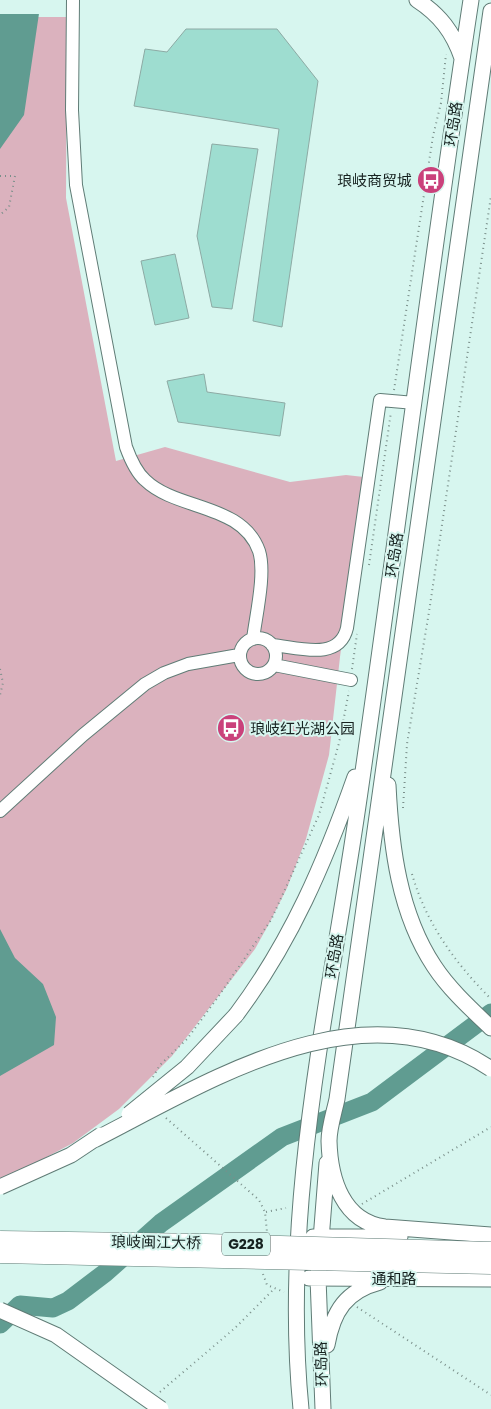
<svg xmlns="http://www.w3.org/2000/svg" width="491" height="1409" font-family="Poppins,'Noto Sans SC',sans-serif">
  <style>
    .green { fill: #dbb2be }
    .water { fill: #609c91 }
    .pier { fill: #d7f6ef }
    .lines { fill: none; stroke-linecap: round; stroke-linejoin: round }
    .river { stroke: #609c91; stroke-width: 19 }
    .building { fill: #9eddd0; stroke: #8daaa4 }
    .minor-casing { stroke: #607c76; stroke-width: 14 }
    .major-casing { stroke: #607c76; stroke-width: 17 }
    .path { stroke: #7a8f8a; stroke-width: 2; stroke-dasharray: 1 4; stroke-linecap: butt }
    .minor { stroke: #fff; stroke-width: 12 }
    .major { stroke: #fff; stroke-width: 15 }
    .major-bridge-casing { stroke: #607c76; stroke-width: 17; stroke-linecap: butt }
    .highway-bridge-casing { stroke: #607c76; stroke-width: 19; stroke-linecap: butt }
    .major-bridge { stroke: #fff; stroke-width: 15 }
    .highway-bridge { stroke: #fff; stroke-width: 18 }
    .labels { text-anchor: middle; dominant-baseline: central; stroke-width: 4; stroke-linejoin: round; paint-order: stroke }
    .shield { fill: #d7f6ef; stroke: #51625e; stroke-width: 1 }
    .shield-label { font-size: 14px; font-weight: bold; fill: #172220 }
    .street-label { font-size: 15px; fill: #172220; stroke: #d7f6ef }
    .poi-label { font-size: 15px; fill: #172220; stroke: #d7f6ef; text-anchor: end }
  </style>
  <rect width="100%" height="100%" fill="#d7f6ef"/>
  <path class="green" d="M0,17H67L66,198L116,461L165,447L290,482L346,475L364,477L340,657L329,755L306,839L287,888L271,920L255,949L172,1056L119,1109L73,1143L13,1175L0,1178Z"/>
  <path class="water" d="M0,0H41L24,115L0,149Z
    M0,929L15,958L43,984L56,1017L54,1045L0,1076Z"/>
  <path class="pier" d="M0,0H43L40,14H0Z"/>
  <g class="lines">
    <path class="river" d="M0,1324L20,1305L53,1308L68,1301L105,1273L161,1223L282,1137L372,1102L491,1013"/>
  </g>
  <path class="building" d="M186,29H277L318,81L282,327L253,321L279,129L134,106L145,49L167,52Z
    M212,144L258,149L232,309L212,307L197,236Z
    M175,254L189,318L155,325L141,261Z
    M204,374L207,392L285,403L280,436L178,422L167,381Z"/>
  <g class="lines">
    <defs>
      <path id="minor" d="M73,0L72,110L76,185L126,447C130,458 136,472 145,480C177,511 242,503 259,551C266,573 256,615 253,639
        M240 656a18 18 0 1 1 36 0a18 18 0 1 1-36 0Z
        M272,645C297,647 339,662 347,628L380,400L415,403
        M274,665L351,680
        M0,811L83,735L145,684L164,673L188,664L239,655"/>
      <path id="major" d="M417,0C440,15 453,32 462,58
        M491,11L337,1099C334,1113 329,1128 329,1141C330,1179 343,1222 385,1227L491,1235
        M388,785C391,847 399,913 434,966C449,989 471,1009 491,1028
        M236,1015C291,942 325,862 355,777
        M313,1237H400
        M309,1278L491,1279
        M327,1345C333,1311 346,1291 380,1282
        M301,1409C281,1207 329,1005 358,806C397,538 430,268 471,0
        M323,1409L318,1278L327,1163"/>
    </defs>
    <use href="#minor" class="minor-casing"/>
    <use href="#major" class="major-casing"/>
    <path class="path" d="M0,176H15L9,207L0,215
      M394,390L433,136L441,103L446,54
      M369,565L391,412
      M0,669L3,683L0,695
      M352,669L357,634
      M403,808L407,744L429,612L491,196
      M412,874C426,923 455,963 491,999
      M153,1077L160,1065L187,1039L216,1000L271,920L319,815L339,743L349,691
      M166,1118L259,1200L265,1212L267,1232
      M362,1204L491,1127
      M266,1212L286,1208
      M263,1274L267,1285L284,1292
      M357,1307L491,1395
      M160,1392L235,1328L273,1290"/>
    <use href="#minor" class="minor"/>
    <use href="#major" class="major"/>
    <defs>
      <path id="major-bridge" d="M129,1114L187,1067L236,1015
        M94,1140C210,1081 363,982 491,1069
        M0,1187L71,1155L101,1135
        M0,1310L56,1335L161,1409"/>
      <path id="highway-bridge" d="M0,1240L206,1243L491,1251
        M0,1254L491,1265"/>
    </defs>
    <use href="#major-bridge" class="major-bridge-casing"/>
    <use href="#highway-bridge" class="highway-bridge-casing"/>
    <use href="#major-bridge" class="major-bridge"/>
    <use href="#highway-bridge" class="highway-bridge"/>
  </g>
  <defs>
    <symbol id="bus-disc" viewBox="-11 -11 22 22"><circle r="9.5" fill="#ca417b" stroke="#d7f6ef"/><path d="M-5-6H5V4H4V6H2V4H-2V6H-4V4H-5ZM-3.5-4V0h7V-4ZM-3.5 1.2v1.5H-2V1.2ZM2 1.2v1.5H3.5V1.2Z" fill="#fff"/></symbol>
  </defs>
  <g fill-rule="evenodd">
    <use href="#bus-disc" x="415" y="164" width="32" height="32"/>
    <use href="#bus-disc" x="215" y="712" width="32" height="32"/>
  </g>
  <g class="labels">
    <rect class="shield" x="222" y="1232.5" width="48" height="23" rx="4"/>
    <g class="shield-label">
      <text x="246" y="1244">G228</text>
    </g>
    <g class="street-label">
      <text transform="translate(453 124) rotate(-82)">环岛路</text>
      <text transform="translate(394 555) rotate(-82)">环岛路</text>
      <text transform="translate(334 956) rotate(-81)">环岛路</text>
      <text transform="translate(156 1242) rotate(1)">琅岐闽江大桥</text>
      <text x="394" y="1278">通和路</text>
      <text transform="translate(321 1364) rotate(-92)">环岛路</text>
    </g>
    <g class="poi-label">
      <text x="412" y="180">琅岐商贸城</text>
      <text x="250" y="728" text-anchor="start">琅岐红光湖公园</text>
    </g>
  </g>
</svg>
